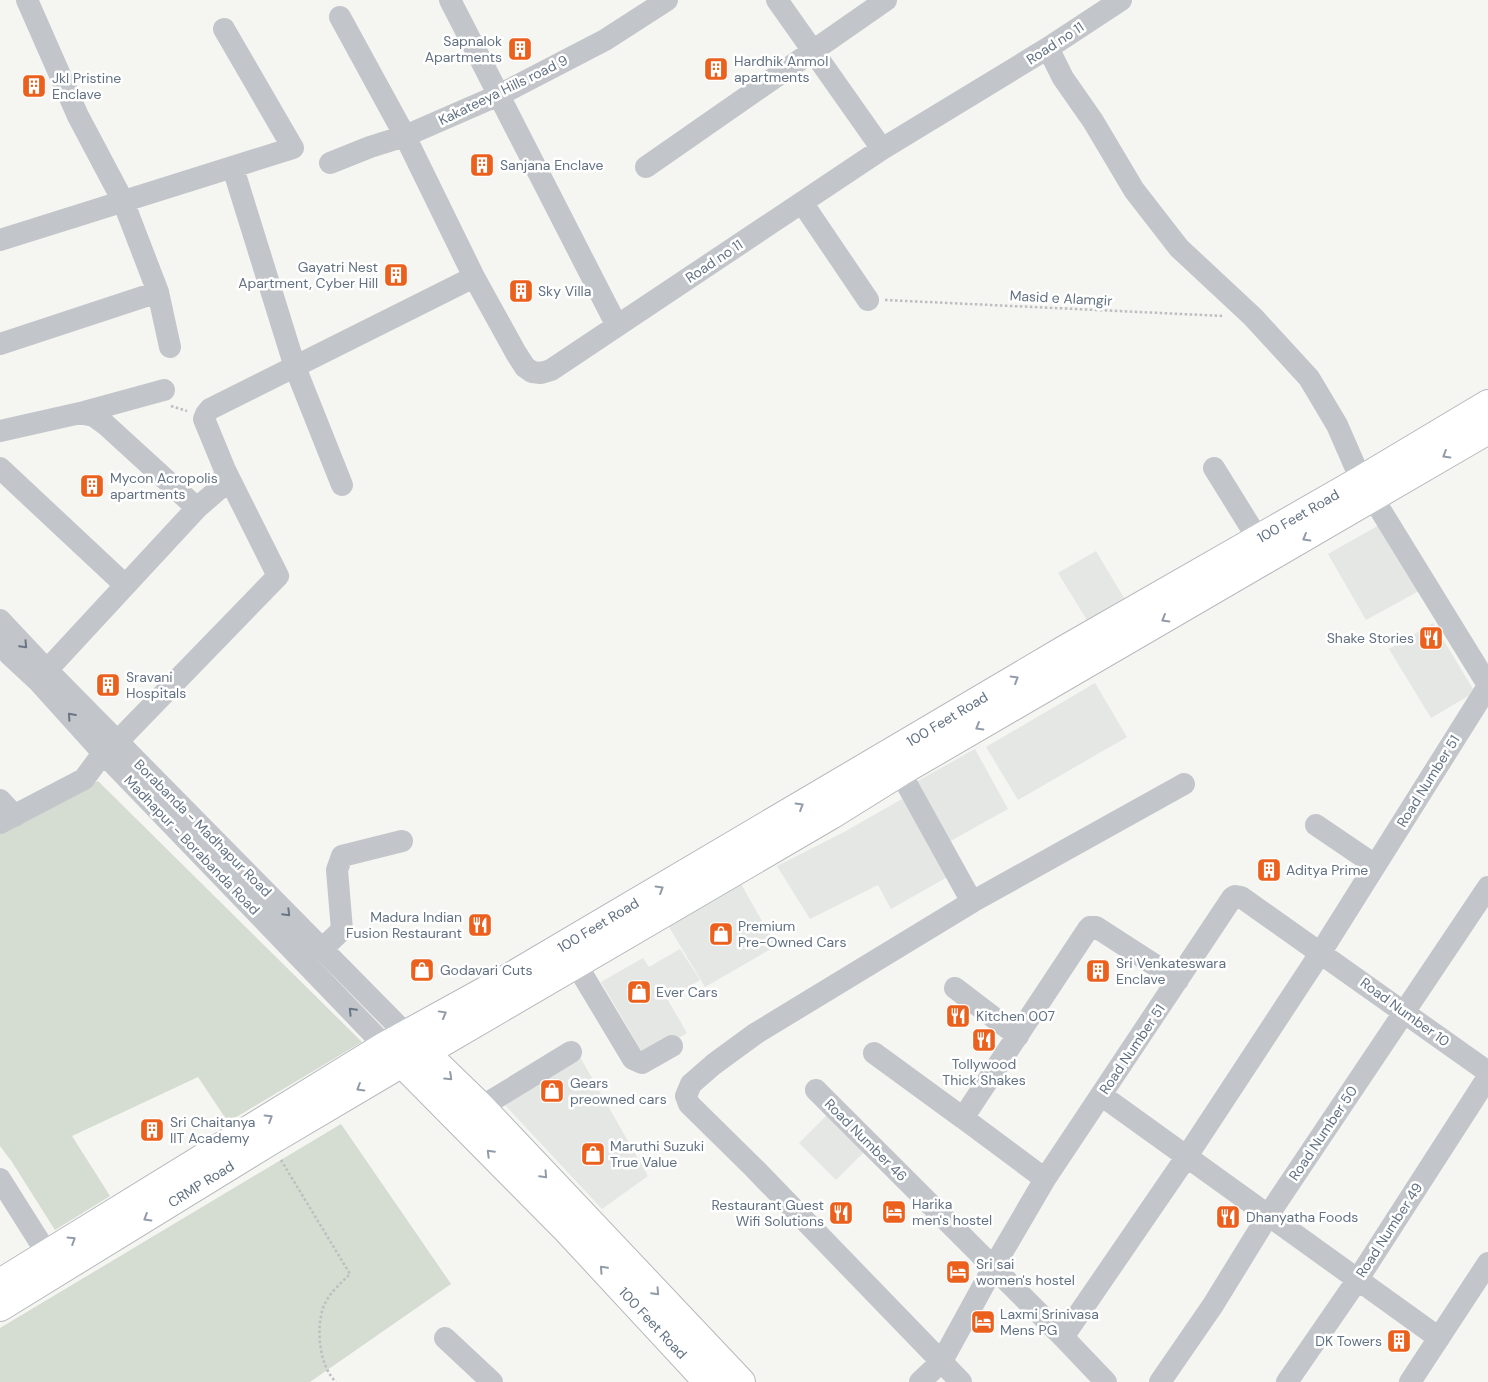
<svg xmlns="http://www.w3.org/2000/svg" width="1488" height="1382" font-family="'DM Sans',sans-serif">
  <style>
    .built { fill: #e5e7e4 }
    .green { fill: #d5dcd2 }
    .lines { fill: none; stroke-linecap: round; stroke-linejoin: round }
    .major-casing { stroke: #b5b9bd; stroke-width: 30 }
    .path { stroke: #bcbec0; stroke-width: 2.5; stroke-dasharray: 2.5 2.5; stroke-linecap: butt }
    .minor { stroke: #c2c5c9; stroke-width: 22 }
    .major { stroke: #fff; stroke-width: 28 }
    .oneway { stroke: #929ca8 }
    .oneway2 { stroke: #687686 }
    .labels { text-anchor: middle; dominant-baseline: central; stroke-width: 5; stroke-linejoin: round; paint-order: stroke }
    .poi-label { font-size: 14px; fill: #637283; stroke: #fff; text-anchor: start }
    .street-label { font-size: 14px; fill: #637283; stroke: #fff }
  </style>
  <rect width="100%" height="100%" fill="#f5f5f1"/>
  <path class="built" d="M1381,524L1419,591L1366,620L1328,554Z
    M1096,551L1124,598L1087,620L1058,573Z
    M1433,623L1475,692L1431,718L1389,649Z
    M1095,683L1127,737L1018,800L986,747Z
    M975,749L1008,809L947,843L914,783Z
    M902,799L949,876L891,909L878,885L810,919L777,866L844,832Z
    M741,884L776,946L705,987L666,922Z
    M680,949L700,980L668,999L658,983L687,1033L645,1057L601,982L643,958L649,967Z
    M572,1043L648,1176L602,1209L490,1089Z
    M827,1115L864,1152L836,1180L799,1143Z"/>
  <path class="green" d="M98,781L362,1042L228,1122L198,1077L72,1136L110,1196L55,1230L12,1162L0,1146V832Z
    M341,1124L451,1284L310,1382H0V1328Z"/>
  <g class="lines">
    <defs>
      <path id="major" d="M413,1041L481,1107L741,1382
        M390,1051L568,1231L708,1382
        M0,1283L385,1046L505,980L1064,650L1361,480L1488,404
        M0,1307L270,1141L402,1063L424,1053L831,815L900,772L1488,430"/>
    </defs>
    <use href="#major" class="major-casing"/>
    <path class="path" d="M885,300L1224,316
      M171,406L187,411
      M281,1160L350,1274C340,1284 328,1294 323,1308C316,1329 319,1366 336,1382"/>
    <path class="minor" d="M27,0L78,116L123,201L158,292L170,347
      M450,0L617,326
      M777,0L882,149
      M340,17L405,136L474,277L516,353L525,367L532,372L541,373L551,370L882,149L1048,48L1121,0
      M1048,48L1063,78L1093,121L1134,190L1179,248L1253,317L1309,378L1337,425L1361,480
      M330,163L370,147L405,136L499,95L605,40L667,0
      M646,167L886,0
      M233,168L295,367L342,485
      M803,204L868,300
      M0,240L293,148L224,29
      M0,344L158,292
      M80,413L164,390
      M0,431L80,413L94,416L105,424L197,508
      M0,468L125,585
      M1214,468L1258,539
      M1373,498L1488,685
      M0,620L47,670L407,1035
      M0,644L10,655L38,681L103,753L385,1046
      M47,670L197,508L220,488L224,480L225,470L204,419L206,414L210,409L474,277
      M118,741L278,576L225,470
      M900,772L972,902L755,1034L714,1064L691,1084L686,1096L689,1104L755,1169L961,1382
      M0,800L15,816
      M0,823L84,779L103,753
      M1316,825L1375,865
      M972,902L1184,784
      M322,949L342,930L337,870L342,856L402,841
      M576,964L633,1059L642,1063L672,1046
      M955,988L1018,1036
      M874,1053L963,1118
      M816,1090L1063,1337L1106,1382
      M1101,1095L1439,1338
      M481,1107L571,1052
      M0,1179L48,1255
      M1045,1179L963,1118L1088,929L1090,927H1096L1178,980
      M1063,1337L1187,1156L1321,952L1488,686
      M445,1338L492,1382
      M920,1382L942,1361L993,1268L1045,1179L1232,898L1235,896L1241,897L1488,1072
      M1160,1382L1213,1305L1269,1214L1488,887
      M1287,1382L1358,1279L1488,1077
      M1410,1382L1488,1263"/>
    <use href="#major" class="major"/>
  </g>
  <defs><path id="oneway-chevron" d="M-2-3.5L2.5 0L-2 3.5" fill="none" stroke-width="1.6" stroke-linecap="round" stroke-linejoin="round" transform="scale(1.25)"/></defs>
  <g class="oneway">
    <use href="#oneway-chevron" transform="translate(1446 455) rotate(149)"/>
    <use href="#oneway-chevron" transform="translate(1306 538) rotate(150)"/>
    <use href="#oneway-chevron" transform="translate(1165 619) rotate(150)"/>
    <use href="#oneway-chevron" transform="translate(1015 679) rotate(-31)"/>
    <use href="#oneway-chevron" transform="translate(979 727) rotate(150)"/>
    <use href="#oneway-chevron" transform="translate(800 806) rotate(-31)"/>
    <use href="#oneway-chevron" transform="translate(660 889) rotate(-31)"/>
    <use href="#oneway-chevron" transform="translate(443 1014) rotate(-29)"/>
    <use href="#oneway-chevron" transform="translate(449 1077) rotate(43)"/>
    <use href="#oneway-chevron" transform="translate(360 1088) rotate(149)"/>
    <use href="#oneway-chevron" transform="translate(269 1118) rotate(-32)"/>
    <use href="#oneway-chevron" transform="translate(490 1153) rotate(-135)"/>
    <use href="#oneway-chevron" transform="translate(544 1175) rotate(47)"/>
    <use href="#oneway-chevron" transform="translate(147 1218) rotate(149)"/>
    <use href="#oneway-chevron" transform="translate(72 1240) rotate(-32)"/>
    <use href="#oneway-chevron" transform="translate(603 1269) rotate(-133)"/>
    <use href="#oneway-chevron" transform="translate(656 1292) rotate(47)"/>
  </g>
  <g class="oneway2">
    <use href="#oneway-chevron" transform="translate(24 645) rotate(47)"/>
    <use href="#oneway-chevron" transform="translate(71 716) rotate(-132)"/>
    <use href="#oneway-chevron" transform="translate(287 913) rotate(45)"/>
    <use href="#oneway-chevron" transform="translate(352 1011) rotate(-134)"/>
  </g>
  <defs>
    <symbol id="building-square" viewBox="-11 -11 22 22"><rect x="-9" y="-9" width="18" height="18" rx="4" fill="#ea601c" stroke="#fff"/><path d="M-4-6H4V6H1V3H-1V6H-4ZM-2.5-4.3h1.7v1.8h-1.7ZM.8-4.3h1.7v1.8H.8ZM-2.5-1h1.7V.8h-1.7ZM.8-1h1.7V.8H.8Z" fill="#fff"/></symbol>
    <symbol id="restaurant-square" viewBox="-11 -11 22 22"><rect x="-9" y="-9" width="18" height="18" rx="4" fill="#ea601c" stroke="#fff"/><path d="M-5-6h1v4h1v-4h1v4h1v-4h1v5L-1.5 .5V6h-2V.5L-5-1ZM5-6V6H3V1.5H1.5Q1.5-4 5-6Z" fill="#fff"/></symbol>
    <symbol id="shop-square" viewBox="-11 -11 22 22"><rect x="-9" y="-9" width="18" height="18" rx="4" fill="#ea601c" stroke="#fff"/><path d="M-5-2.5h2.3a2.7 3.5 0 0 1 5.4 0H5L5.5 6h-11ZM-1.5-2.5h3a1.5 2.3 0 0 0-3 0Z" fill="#fff"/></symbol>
    <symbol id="hotel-square" viewBox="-11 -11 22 22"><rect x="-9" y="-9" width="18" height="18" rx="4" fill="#ea601c" stroke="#fff"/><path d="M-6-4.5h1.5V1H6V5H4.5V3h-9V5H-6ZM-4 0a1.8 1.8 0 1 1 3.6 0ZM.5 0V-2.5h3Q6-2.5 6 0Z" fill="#fff"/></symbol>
  </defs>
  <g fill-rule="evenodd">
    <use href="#building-square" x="506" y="35" width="28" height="28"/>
    <use href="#building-square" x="702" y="55" width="28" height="28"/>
    <use href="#building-square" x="20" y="72" width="28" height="28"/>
    <use href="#building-square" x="468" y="151" width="28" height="28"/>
    <use href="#building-square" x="382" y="261" width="28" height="28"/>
    <use href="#building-square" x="507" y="277" width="28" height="28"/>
    <use href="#building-square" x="78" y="472" width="28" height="28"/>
    <use href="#restaurant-square" x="1417" y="624" width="28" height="28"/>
    <use href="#building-square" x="94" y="671" width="28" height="28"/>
    <use href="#building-square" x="1255" y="856" width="28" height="28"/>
    <use href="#restaurant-square" x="466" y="911" width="28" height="28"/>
    <use href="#shop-square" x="707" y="920" width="28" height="28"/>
    <use href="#shop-square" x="408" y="956" width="28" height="28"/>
    <use href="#building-square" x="1084" y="957" width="28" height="28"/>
    <use href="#shop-square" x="625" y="978" width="28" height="28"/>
    <use href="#restaurant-square" x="944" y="1002" width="28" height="28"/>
    <use href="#restaurant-square" x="970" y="1026" width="28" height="28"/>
    <use href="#shop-square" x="538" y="1077" width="28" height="28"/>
    <use href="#building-square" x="138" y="1116" width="28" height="28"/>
    <use href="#shop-square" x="579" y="1140" width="28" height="28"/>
    <use href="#hotel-square" x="880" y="1198" width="28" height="28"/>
    <use href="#restaurant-square" x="827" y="1199" width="28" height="28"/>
    <use href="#restaurant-square" x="1214" y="1203" width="28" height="28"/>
    <use href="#hotel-square" x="944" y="1258" width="28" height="28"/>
    <use href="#hotel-square" x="969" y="1308" width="28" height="28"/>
    <use href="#building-square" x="1385" y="1327" width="28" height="28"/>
  </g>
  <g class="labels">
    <g class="poi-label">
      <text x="502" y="41" text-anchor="end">Sapnalok<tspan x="502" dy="16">Apartments</tspan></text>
      <text x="734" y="61">Hardhik Anmol<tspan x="734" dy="16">apartments</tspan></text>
      <text x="52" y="78">Jkl Pristine<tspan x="52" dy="16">Enclave</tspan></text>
      <text x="500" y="165">Sanjana Enclave</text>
      <text x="378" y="267" text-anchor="end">Gayatri Nest<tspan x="378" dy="16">Apartment, Cyber Hill</tspan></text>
      <text x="538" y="291">Sky Villa</text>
      <text x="110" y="478">Mycon Acropolis<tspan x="110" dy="16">apartments</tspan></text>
      <text x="1414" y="638" text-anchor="end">Shake Stories</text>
      <text x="126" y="677">Sravani<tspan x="126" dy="16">Hospitals</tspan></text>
      <text x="1286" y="870">Aditya Prime</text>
      <text x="462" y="917" text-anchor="end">Madura Indian<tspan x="462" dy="16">Fusion Restaurant</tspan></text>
      <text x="738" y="926">Premium<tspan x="738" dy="16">Pre-Owned Cars</tspan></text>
      <text x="1116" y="963">Sri Venkateswara<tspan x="1116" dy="16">Enclave</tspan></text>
      <text x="440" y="970">Godavari Cuts</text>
      <text x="656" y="992">Ever Cars</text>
      <text x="976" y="1016">Kitchen 007</text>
      <text x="984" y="1064" text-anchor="middle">Tollywood<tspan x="984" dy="16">Thick Shakes</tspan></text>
      <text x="570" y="1083">Gears<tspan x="570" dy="16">preowned cars</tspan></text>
      <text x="170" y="1122">Sri Chaitanya<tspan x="170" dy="16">IIT Academy</tspan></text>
      <text x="610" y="1146">Maruthi Suzuki<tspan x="610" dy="16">True Value</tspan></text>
      <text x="912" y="1204">Harika<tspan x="912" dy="16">men's hostel</tspan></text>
      <text x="824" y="1205" text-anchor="end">Restaurant Guest<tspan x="824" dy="16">Wifi Solutions</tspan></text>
      <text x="1246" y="1217">Dhanyatha Foods</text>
      <text x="976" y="1264">Sri sai<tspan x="976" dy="16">women's hostel</tspan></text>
      <text x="1000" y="1314">Laxmi Srinivasa<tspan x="1000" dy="16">Mens PG</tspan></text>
      <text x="1382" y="1341" text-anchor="end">DK Towers</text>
    </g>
    <g class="street-label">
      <text transform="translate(1055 43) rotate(-33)">Road no 11</text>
      <text transform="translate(503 90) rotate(-26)">Kakateeya Hills road 9</text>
      <text transform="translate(714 261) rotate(-34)">Road no 11</text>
      <text transform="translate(1061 298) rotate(3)">Masid e Alamgir</text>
      <text transform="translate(1298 516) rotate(-30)">100 Feet Road</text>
      <text transform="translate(947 719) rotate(-31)">100 Feet Road</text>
      <text transform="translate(1428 781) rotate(-58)">Road Number 51</text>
      <text transform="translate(203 828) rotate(45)">Borabanda - Madhapur Road</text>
      <text transform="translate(192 845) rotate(46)">Madhapur - Borabanda Road</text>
      <text transform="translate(598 925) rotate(-31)">100 Feet Road</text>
      <text transform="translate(1405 1012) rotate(36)">Road Number 10</text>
      <text transform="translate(1132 1049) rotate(-56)">Road Number 51</text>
      <text transform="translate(1323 1133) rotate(-56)">Road Number 50</text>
      <text transform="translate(866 1140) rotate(45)">Road Number 46</text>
      <text transform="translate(201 1184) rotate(-32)">CRMP Road</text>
      <text transform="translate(1389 1230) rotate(-57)">Road Number 49</text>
      <text transform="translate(653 1323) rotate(47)">100 Feet Road</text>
    </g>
  </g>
</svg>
